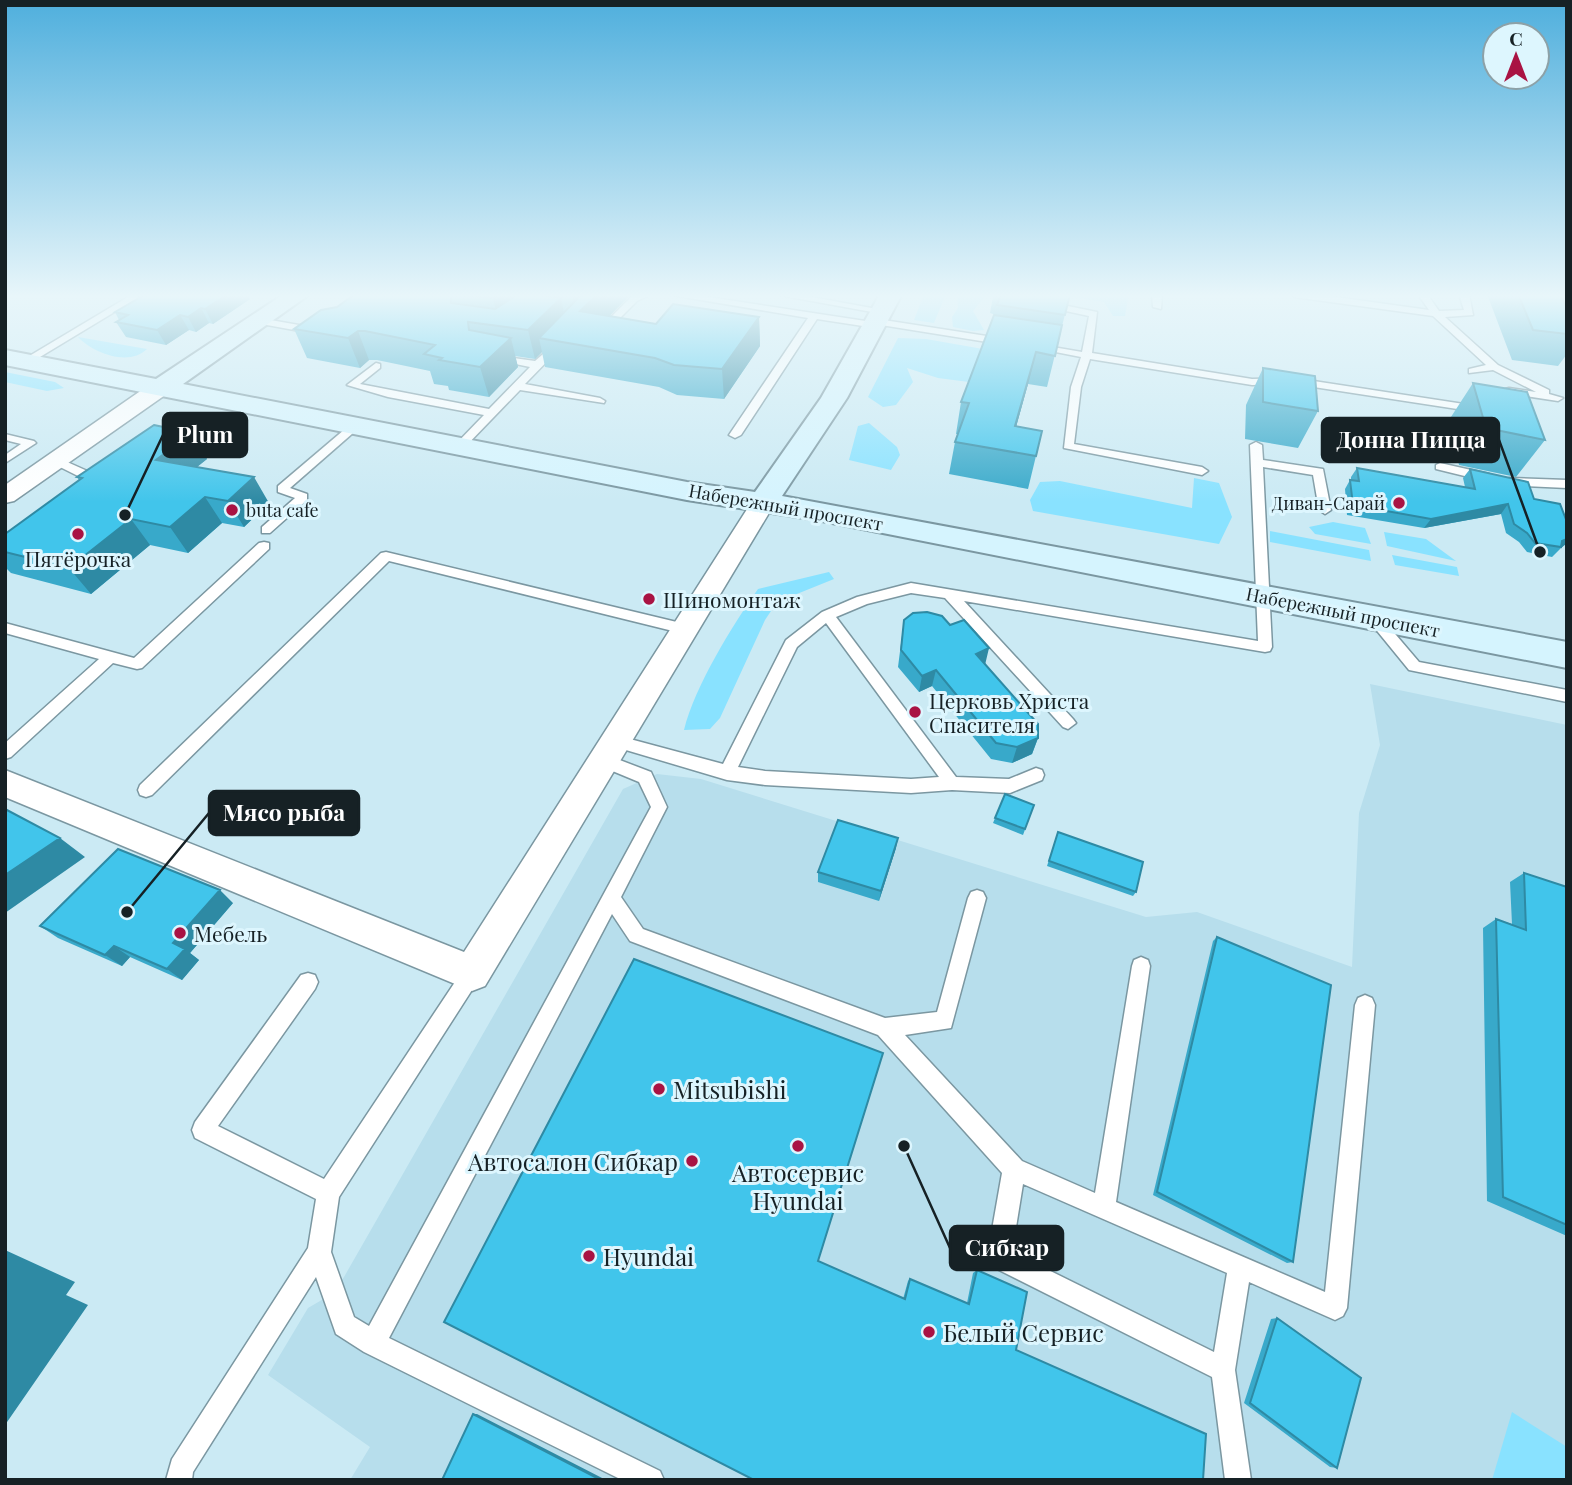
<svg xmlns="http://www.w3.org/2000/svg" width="1572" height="1485" font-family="'Playfair Display',serif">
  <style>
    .built { fill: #b7deec }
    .green { fill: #89e2ff }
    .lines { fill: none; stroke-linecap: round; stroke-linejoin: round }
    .lane-casing { stroke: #7b97a1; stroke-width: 3 }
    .street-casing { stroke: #7b97a1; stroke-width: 3 }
    .secondary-casing { stroke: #7b97a1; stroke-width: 4 }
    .lane { fill: #fff; fill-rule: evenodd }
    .street { fill: #fff; fill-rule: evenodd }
    .secondary { fill: #d5f4fe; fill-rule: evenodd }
    .wall { fill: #38a9ca }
    .shaded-wall { fill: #2e8aa4 }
    .building { fill: #41c5eb; stroke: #2e8aa4; stroke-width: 2 }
    .poi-dot { fill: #a91343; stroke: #ddf6fe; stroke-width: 2.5 }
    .labels { text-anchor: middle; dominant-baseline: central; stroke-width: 6; stroke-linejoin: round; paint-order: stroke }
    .far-poi-label { font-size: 18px; fill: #162125; stroke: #ddf6fe; text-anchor: end }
    .far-street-label { font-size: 18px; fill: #162125; stroke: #ddf6fe }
    .poi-label { font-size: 21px; fill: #162125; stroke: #ddf6fe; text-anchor: start }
    .near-poi-label { font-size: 24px; fill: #162125; stroke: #ddf6fe; text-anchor: start }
    .leader { fill: none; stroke: #162125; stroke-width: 2.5 }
    .callout-dot { fill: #162125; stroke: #ddf6fe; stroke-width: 2.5 }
    .callout { fill: #162125; stroke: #162125; stroke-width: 2.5 }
    .callout-label { font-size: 23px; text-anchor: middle; font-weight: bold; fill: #fff }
  </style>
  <rect width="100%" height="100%" fill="#cbeaf4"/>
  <path class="built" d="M1370,684L1567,725V1480H350L370,1447L268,1375L308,1308L332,1294L344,1277L623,789L657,774L701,779L1146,917L1197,912L1352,967L1359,813L1380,745Z"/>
  <path class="green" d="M924,294H946L934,323L914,320Z
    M957,294H987L973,311L984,330L973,331L953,327L952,317L958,308Z
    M1064,294H1129L1125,316H1113L1104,302L1065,296Z
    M78,337L147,349C129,367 93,353 78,337Z
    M898,338L926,339L983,349L969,382L938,378L907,368L913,382L896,405L883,407L868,397Z
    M5,372L55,382L64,388L47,391L5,382Z
    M869,423L897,447L900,455L891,470L849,460L858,426Z
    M1194,478L1219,483L1232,517L1219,544L1033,511L1030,500L1040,482L1060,481L1192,508Z
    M1333,522L1365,528L1371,544L1315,534L1309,527Z
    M1270,531L1369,550L1371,561L1270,542Z
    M1384,532L1426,539L1456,561L1387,546Z
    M1392,555L1457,567L1459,576L1395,565Z
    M829,572L834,579L777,602L765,620L720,718L710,729L684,730C695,686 732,626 758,589Z
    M1512,1412L1567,1447V1480H1492Z"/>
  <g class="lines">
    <defs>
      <path id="lane" d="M133,294L138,297L136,299L30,363L21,361Z
        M638,294H652L637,301L615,323H609V319L631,297Z
        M665,294H689L872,322L877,319L1006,339L1011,342L1006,345L881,325L876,328L817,319L741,435L735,438L729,435L808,318Z
        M773,294H795L888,311L883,314Z
        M1047,294H1057L1056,301L1058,304L1097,312L1092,353L1252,379L1294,378L1477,406L1482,409L1477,412L1294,384L1252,385L1090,359L1081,387L1074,444L1202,467L1208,471L1202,475L1064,448L1071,387L1081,357L1030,347L1035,344L1082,352L1089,316L1052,308L1046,302Z
        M1152,294H1162L1161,309L1153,307Z
        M1289,294H1314L1429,310L1419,296L1427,294L1439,311L1464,310L1459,294H1469L1473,315L1445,317L1498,365L1549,390V394L1563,398L1558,401L1505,393V389L1509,388L1536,392L1493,370L1469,373V369L1486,365L1433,316L1294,297Z
        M259,318L316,328L321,331L316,334L256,323V319Z
        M557,342L562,345L561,347L525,384L600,398L605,401L604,403L520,390L463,449L459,450L453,447L484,415L388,397L347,385L376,363L380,364V368L360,384L489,409L530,367L491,359V355L535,361Z
        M351,424L361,426L290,488L307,494V500L270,533H262V527L295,498L278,492V486Z
        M5,434L34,441L36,443L5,463V455L21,444L5,440Z
        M1256,442L1262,445L1263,460L1323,469L1331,510L1325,514L1319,510L1313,475L1263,467L1272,647L1270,651L1265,652L964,601L1073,719L1076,723L1068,729L1063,727L945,598L911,593L867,604L836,617L956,777L1009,779L1036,768L1042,770L1044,775L1042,780L1010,793L952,790L911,793L765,785L727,780L609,745L607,741L609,737L615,735L723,764L786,640L822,612L857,597L911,583L1258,641L1250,445ZM826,623L939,777L911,779L765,771L738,767L797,647Z
        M56,457L94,474L96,477L94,480H86L52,463V459Z
        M1440,463L1489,474L1491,477L1485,481L1436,469V465Z
        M1510,478L1567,480V488L1506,485V479Z
        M264,542L269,543V549L142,668L137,669L113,663L11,757L5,759V743L99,659L5,633V623L134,658L259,543Z
        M386,552L685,624L692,629L685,634L389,561L152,795L146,797L140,795L138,790L140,785L381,553Z
        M1374,613L1379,615L1419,662L1567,690V702L1409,670L1369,621L1367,618L1369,615Z
        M604,754L651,772L667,807L621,897L643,929L885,1018L937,1012L968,898L971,892L977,890L983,892L986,898L951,1028L905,1035L1022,1161L1095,1193L1132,966L1134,960L1141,957L1148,960L1150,966L1116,1202L1325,1292L1355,1005L1358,998L1365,995L1372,998L1375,1005L1347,1308L1343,1316L1335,1320L1249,1282L1235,1370L1251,1480H1225L1212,1377L991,1266L987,1258L1002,1173L878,1035L630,941L612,914L389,1338L660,1471L664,1480H622L364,1352L336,1334L316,1277L193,1472L192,1480H166L172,1459L308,1248L316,1199L195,1138L192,1130L195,1122L301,975L308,973L315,975L318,982L315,989L218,1126L324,1179L465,967L472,964L479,967L482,973L479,979L339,1197L331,1252L354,1317L369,1326L651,807L639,782L598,765L596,760L598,755ZM1023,1184L1227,1273L1214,1352L1012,1252Z"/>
      <path id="street" d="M160,382L168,383L171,388L168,393L14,501L5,503V485L152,383Z
        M763,495L772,498L775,503L485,986L472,991L5,797V770L464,952L751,503L754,498Z"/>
      <path id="secondary" d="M284,294H310L183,384L687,482L755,492L821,398L880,294H902L847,398L782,496L1567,642V668L817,520L687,500L5,365V350L156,379Z"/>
    </defs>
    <use href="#lane" class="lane-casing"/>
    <use href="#street" class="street-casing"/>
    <use href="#secondary" class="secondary-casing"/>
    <use href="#lane" class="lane"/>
    <use href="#street" class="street"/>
    <use href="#secondary" class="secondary"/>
  </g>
  <path class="wall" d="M355,294H631L609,316L656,324L759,317L760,346L724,399L677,395L659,387L545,367L542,352L535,359L515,356L518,367L489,397L449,390L448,386L434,384L430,371L377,360H369L360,368L307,358L294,329L337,307Z
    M987,294H1070L1047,387L1028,384L1016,427L1042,431L1028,489L949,474L955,442L958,434H956L961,402L996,315L990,313L993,297L986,296Z
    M1487,294H1560L1567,308V354L1558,366L1512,360Z
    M250,299L213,324L209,323L196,332L189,330L166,345L126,337L116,322L119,320L115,312Z
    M1263,368L1318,411L1298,448L1245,439L1246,405Z
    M1473,383L1545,440L1516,477L1459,465L1449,420Z
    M192,433L207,459L197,467L269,503L244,527L222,523L188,553L150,545L91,594L11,573L5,567V534L79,480L77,477Z
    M1357,468L1465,487L1463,478L1470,469L1534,499L1567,522V543L1561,548L1552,557L1527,552L1519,542L1506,533L1501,514L1424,528L1347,515L1345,489L1350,480H1351V477Z
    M904,620L985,664L1038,738L1032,754L1012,763L991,759L932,686L919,692L898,667Z
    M1005,794L1034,805L1023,835L993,823Z
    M1058,832L1136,892L1133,896L1047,866Z
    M896,848L879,901L818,882V872Z
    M1524,873L1567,887V1236L1487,1201L1483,928L1496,919L1512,924L1510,882Z
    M233,903L190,953L199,960L182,980L130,957L122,966L58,938L40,926Z
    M1217,937L1293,1262L1287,1263L1153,1195L1213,941Z
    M818,1261L903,1299L908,1281L910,1279L967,1303L973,1273L977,1270L1016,1350Z
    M1277,1318L1337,1468L1330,1467L1244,1403L1271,1319Z"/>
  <path class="shaded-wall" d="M228,294H248L250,299L213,324L205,309Z
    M498,294H522L500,326L493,298Z
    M572,294H631L586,340L576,317Z
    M561,298L567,327L539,338L542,352L535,359L528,330Z
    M201,308L209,323L196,332L188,317Z
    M180,315L189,330L166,345L157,330Z
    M759,317L760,346L724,399L722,369Z
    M358,331L369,360L360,368L348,338Z
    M511,338L518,367L489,397L480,367Z
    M1036,352L1028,384L1009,452L1015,426Z
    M192,433L207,459L173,486L156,460Z
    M254,477L269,503L244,527L228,501Z
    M205,497L222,523L188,553L170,527Z
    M1508,504L1501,514L1424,528L1431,519Z
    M131,519L150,545L91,594L69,568Z
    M1567,539V543L1561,548L1562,541Z
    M989,648L985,665L976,654Z
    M936,670L932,686L919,692L922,676Z
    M1038,738L1032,754L1012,763L1017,747Z
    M60,838L85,857L5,913V875Z
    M898,838L896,848L879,901L881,891Z
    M220,890L233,903L190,953L199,960L182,980L167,969L173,943Z
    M114,946L130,957L122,966L105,955Z
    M5,1250L75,1282L66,1295L88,1305L5,1425Z
    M473,1414H477L606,1480H601Z"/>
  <path class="building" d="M146,294H228L205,309L201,308L188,317L180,315L157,330L116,322L128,315L115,312Z
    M355,294H498L493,298L451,294V303L495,309L518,294H533L561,298L528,330L468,322L469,330L511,338L480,367L439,360L442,358L424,354L435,345L365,331H358L348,338L294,329L321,310L337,307Z
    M582,294H598L580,311L656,324L673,304L759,317L722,369L674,365L655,358L539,338Z
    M1001,294H1070L1065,315L997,305Z
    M1518,294H1560L1567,308V334L1533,330Z
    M994,315L1062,325L1055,356L1036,352L1015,426L1042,431L1036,456L955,442L969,403L961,402Z
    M1263,368L1315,376L1318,411L1263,402Z
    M1473,383L1527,392L1545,440L1486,428Z
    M154,425L192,433L156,460L254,477L228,501L205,497L170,527L131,519L69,568L5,552V534L82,478L77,477Z
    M1357,468L1475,489L1470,469L1528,482L1534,499L1560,504L1567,522V539L1562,541L1561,547L1535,543L1527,533L1514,524L1508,504L1431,519L1353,505L1350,480L1359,481Z
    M927,612L942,616L950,625L964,620L989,648L976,654L1038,724V738L1017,747L996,743L936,670L922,676L901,650L904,620L913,613Z
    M1005,794L1034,805L1025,829L995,818Z
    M5,809L60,838L5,875Z
    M838,820L898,838L881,891L818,872Z
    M1058,832L1143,862L1136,892L1049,861Z
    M118,849L220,890L173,943L185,949L167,969L114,946L105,955L40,926Z
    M1524,873L1567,887V1225L1503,1197L1496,919L1526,930Z
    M1217,937L1331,985L1293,1262L1157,1192Z
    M634,959L883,1053L818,1261L905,1299L910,1279L969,1304L977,1270L1027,1292L1016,1350L1206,1434L1203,1480H754L444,1322Z
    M1277,1318L1361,1378L1337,1468L1250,1403Z
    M473,1414L601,1480H442Z"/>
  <linearGradient id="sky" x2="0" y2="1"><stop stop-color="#4fafdd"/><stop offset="0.59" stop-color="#e8f6fa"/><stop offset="1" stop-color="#e8f6fa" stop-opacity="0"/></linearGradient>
  <rect width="1572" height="502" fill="url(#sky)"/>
  <g class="poi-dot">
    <circle cx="1399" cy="503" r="7"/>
    <circle cx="232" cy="510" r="7"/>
    <circle cx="78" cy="534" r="7"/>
    <circle cx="649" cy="599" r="7"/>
    <circle cx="915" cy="712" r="7"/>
    <circle cx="180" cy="933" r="7"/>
    <circle cx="659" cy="1089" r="7"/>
    <circle cx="798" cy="1146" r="7"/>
    <circle cx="692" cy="1161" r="7"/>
    <circle cx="589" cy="1256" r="7"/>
    <circle cx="929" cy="1332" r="7"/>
  </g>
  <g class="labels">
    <g class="far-poi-label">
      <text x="1385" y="503">Диван-Сарай</text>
      <text x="246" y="510" text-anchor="start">buta cafe</text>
    </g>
    <g class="far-street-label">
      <text transform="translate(786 507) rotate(10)">Набережный проспект</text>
      <text transform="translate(1343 612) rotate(11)">Набережный проспект</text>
    </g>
    <g class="poi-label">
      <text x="78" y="558" text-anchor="middle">Пятёрочка</text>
      <text x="663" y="599">Шиномонтаж</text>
      <text x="929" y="700">Церковь Христа<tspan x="929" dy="24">Спасителя</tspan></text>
      <text x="194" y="933">Мебель</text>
    </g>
    <g class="near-poi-label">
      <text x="673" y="1089">Mitsubishi</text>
      <text x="678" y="1161" text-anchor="end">Автосалон Сибкар</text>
      <text x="798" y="1172" text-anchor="middle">Автосервис<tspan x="798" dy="28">Hyundai</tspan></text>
      <text x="603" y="1256">Hyundai</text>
      <text x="943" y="1332">Белый Сервис</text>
    </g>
  </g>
  <path class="leader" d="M125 515L163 435M1540 552L1499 440M127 912L209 813M904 1146L950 1248"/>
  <g class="callout-dot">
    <circle cx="125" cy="515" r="7"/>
    <circle cx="1540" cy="552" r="7"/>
    <circle cx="127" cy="912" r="7"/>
    <circle cx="904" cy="1146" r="7"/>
  </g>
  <g class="callout">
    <rect x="163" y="413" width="84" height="44" rx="7"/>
    <rect x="1322" y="418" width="177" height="44" rx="7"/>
    <rect x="209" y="791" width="150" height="44" rx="7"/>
    <rect x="950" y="1226" width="113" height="44" rx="7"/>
  </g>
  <g class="callout-label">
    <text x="205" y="443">Plum</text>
    <text x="1411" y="448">Донна Пицца</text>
    <text x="284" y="821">Мясо рыба</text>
    <text x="1007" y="1256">Сибкар</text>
  </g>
  <rect width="1572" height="1485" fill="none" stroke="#162125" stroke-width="14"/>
  <g transform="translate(1516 56)"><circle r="33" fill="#ddf6fe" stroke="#8da1a7" stroke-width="2"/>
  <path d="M0-5L12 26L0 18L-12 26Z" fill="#a91343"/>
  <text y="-10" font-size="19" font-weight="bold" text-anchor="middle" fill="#162125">С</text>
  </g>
</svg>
